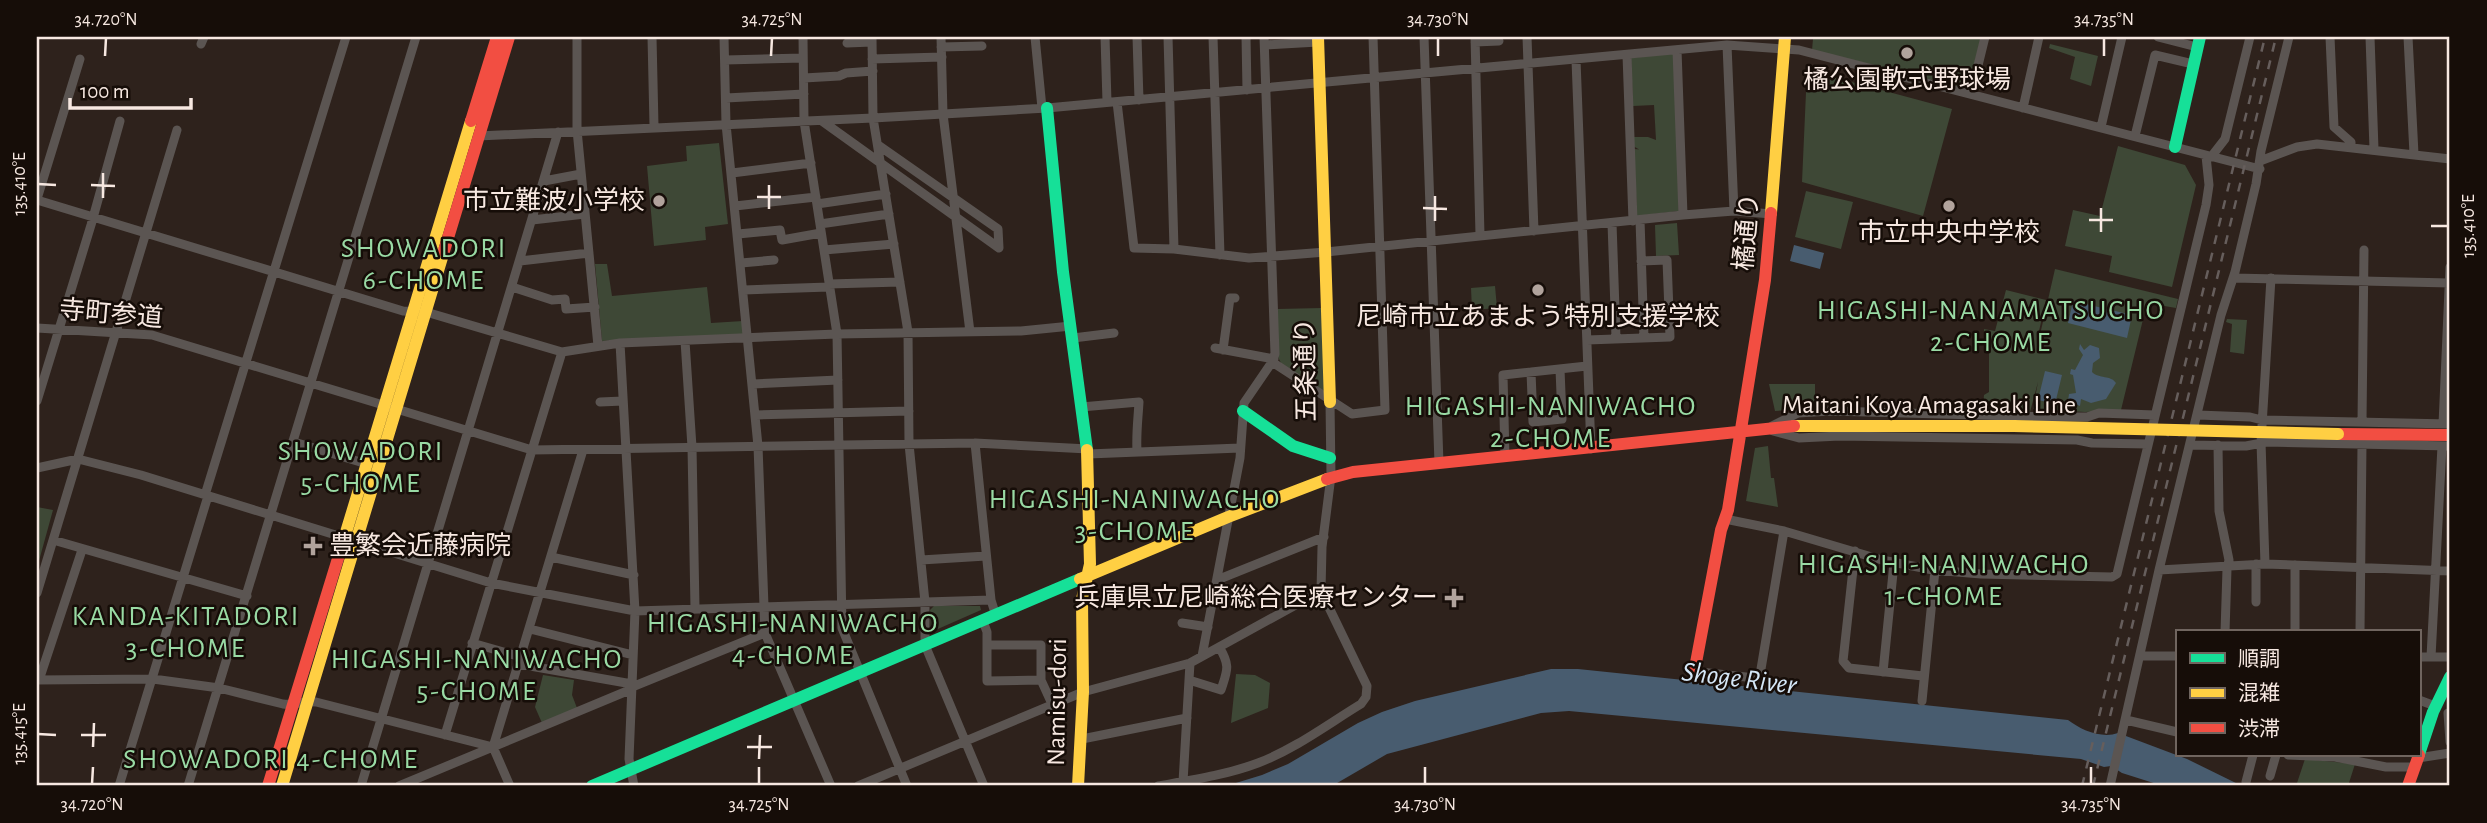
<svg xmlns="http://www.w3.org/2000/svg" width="2487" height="823" font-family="'Alegreya Sans','Noto Sans JP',sans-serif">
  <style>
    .green { fill: #3e4836 }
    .water { fill: #485c6f }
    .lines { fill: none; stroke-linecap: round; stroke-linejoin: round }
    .street { stroke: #5b5552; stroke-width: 9 }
    .fast { stroke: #16e098; stroke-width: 12 }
    .slow { stroke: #ffcf43; stroke-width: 12 }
    .jam { stroke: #f24e42; stroke-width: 12 }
    .rail { stroke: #665e5c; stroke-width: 2.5; stroke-dasharray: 9 9; stroke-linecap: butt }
    .slow-bridge { stroke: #ffcf43; stroke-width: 12 }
    .ticks { fill: none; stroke: #f7e8e1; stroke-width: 2.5 }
    .poi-dot { fill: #b1a39c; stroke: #160d08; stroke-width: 2.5 }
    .labels { text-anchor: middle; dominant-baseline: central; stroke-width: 5; stroke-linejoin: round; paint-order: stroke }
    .poi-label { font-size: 26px; fill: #f7e8e1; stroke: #160d08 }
    .street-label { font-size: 26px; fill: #f7e8e1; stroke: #160d08 }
    .neighbourhood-label { font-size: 28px; letter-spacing: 2px; fill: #99daa4; stroke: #160d08 }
    .water-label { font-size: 28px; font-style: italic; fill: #d5e7f7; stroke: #160d08 }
    .neatline { fill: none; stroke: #f7e8e1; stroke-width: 2.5 }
    .ticks-label { font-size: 18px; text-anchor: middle; fill: #f7e8e1 }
  </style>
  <rect width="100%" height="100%" fill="#2e221c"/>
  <path class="green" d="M1809,37H1981L1970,82L1962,87L1812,50L1813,39Z
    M2050,44L2098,56L2091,86L2070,79L2075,57L2049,48Z
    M1674,53L1679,211L1637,216L1634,149L1658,151H1642L1633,146V137H1648L1656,140L1654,105L1633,106L1631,58Z
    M1807,70L1952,109L1923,216L1802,182Z
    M719,143L728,224L705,227L706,240L654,246L647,166L687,161L686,146Z
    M2118,146L2185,165L2196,185L2172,287L2109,272L2112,256L2065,246L2073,210L2100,216Z
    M1806,191L1853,202L1841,249L1795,237Z
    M1677,223L1679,255L1656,256L1655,225Z
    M595,264H607L612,296L707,287L711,323L743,321V334L602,341Z
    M2055,269L2178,299L2176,308L2147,303L2121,410L2085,412L2033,409L2038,382L2030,412L1987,411L1983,407L1984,395L1989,392V344L1984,346V329L1995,331L2006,290L2046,300L2037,340L2045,343L2039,339Z
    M1495,286L1497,308L1472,310L1471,288Z
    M1322,308L1325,389L1322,391L1282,365L1278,357V309Z
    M2227,319L2247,320L2244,354L2230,352L2232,324L2226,322Z
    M1769,384H1815V408L1775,411Z
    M1768,446L1771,478H1774L1778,507L1746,501L1755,448Z
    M37,507L53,510L37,568Z
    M934,606H980L981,610L931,632L930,610Z
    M1236,674L1255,675L1270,683L1268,708L1231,723Z
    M543,675L574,680L572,695L577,708L542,723L535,707Z
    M2305,759L2355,764L2348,786H2296Z"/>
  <path class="water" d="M1794,245L1824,253L1820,269L1790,261Z
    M2073,301L2132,315L2127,338L2068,323Z
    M2080,344L2084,350L2090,345L2099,348L2100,358L2093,363L2092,372C2099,379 2111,375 2116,383L2106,399L2091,403L2081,399L2080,406L2068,401L2069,394L2076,393L2073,375L2070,374L2071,369L2075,370L2083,355L2079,349Z
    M2045,371L2062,375L2055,404L2038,400Z
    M1551,669H1578L2068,720C2081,730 2102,739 2118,733L2187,759L2242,786H2163L2122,773L2111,766L2104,767L2081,759L1569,711L1541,713L1387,754L1332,786H1226L1262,775L1288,764L1358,723L1382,712L1415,701Z"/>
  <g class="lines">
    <path class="street" d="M577,37V130L598,346
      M652,37L654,126
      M724,37L726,124L758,446L765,633L831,786
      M803,37L804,121L837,334L842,628L907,786
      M872,37L873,118L908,332L909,444L925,602V645L984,786
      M941,37L943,114L970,332
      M1035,37L1042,108
      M1105,37L1107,102
      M1137,37L1139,100
      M1168,37L1174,249
      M1213,37L1220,255
      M1246,37L1247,90
      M1424,37L1439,463
      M1475,37L1480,235
      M1527,37L1534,231
      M2158,37L2197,47
      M2330,37L2334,127L2351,142V146
      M2370,37L2374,149
      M2408,37L2414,154
      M1475,42L1499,41
      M847,43L872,42
      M201,44L204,37
      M1265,45L1318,42
      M1727,45L1734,211
      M941,47L982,46
      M1677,50L1683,215
      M1627,55L1633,221
      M872,59L942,57
      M725,60L803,58
      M1576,60L1591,449
      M804,78L839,76L846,73L873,71
      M1971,94L1985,37
      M726,98L804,94
      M1117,102L1134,248L1174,249L1249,258L1326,252L1683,215L1734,211L1772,214
      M2023,108L2039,37
      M822,121L999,248L998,229L878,145
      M2101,127L2122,37
      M478,136L873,118L1047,108L1727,45L1799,50L2260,169
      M2135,136L2155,55L2193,64
      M2211,157L2225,139L2250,37
      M2260,161L2297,147L2317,144L2450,159
      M732,173L811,163
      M544,181L581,174
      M37,199L80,59
      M37,200L403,311L426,312L562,352L620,343L837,334L1021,331L1071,326
      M817,204L886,194
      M735,206L816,197
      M532,220L585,214
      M1640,220L1644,338
      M1612,223L1616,338
      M820,224L889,214
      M738,234L780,230L782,240L821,233
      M824,250L894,244
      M520,261L589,253
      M741,263L774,260
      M2234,278L2450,283
      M829,284L900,282
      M512,287L552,300L565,299L566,309L595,307
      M744,290L829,287
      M37,328L152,335L532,450L975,443L1088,449
      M1073,338L1114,333
      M1587,340L1670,337L1667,260L1641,261
      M685,341L692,447L695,608
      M620,343L635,611L629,759L634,786
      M1215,348L1274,359
      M1223,350L1230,298H1235
      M1272,362L1352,414L1385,410L1373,37
      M1531,372L1533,422L1562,419L1560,369
      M753,384L838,380
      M37,401L91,225L120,121
      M600,402L623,401
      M1081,407L1139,402C1138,420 1136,433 1137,452
      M756,415L909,411
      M2198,415L2250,417L2262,420L2450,424
      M2362,422L2364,250
      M2443,424L2450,267
      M1772,426L1798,413L1830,411L2049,417H2087L2099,413L2155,415
      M1773,431L1799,438L1840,436L2077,440L2092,443L2148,444
      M294,442L367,464
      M975,443L991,600L996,616
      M2190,445L2246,446L2267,442L2450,446
      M2218,445L2219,511L2229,560L2227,569L2225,632
      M1088,454L1240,448
      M1505,457L1503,375L1587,366
      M37,468L78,459L141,475L491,583L635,611L991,600
      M205,495L346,37
      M1725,519L1784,531L1882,560L1933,570L1981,574L2112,577L2117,574L2206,205L2209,185L2206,156
      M53,540L247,596
      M1855,551L1843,661L1849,668L1923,676
      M551,557L634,575
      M921,560L986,556
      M2265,564L2261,442L2271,278
      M2159,570L2265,564L2450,571
      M1217,580L1324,537
      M37,593L177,130
      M2256,602V564
      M983,621L987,632V681L1041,680L1052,704
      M1182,623L1208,627
      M530,629L633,655
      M2295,632V565
      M2360,632L2362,444
      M472,643L521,657
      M987,645H1041V680
      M1202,656L1240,458L1244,403L1272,362L1275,354L1264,37
      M2140,656H2177
      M2419,657H2450
      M2431,657L2442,446
      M519,664L632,684
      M1695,668L1700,672L1755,678L1760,675L1784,531
      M1883,672L1894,563
      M37,680L153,679L219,688L283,704C295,706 304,700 316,702L493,747L510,786
      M39,680L82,550
      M1189,680L1221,690C1227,671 1231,666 1219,647
      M632,687L765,633
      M2419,700L2435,706
      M1922,701L1935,570
      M2448,713L2450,742
      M2126,720L2177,732
      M445,735L562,352
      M1082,739L1187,718
      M493,747L583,450
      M2288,755L2335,757L2386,767H2414
      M2418,758L2450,753
      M2270,776L2276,755
      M1183,782L1190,663
      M2246,782L2253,755
      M119,786L208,496
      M188,786L416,37
      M361,786L558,132
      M399,786L632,689
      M858,786L1083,692L1190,663L1321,591
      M1158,786C1192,780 1226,775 1258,763C1295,749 1328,724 1361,704L1366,697L1367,686L1321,591L1322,547L1331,476L1330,402
      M2110,786L2159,570L2221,315L2235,272L2256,184L2261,151L2289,37"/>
    <path class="fast" d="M1047,108L1063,272L1087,450
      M2175,147L2200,37
      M1243,411L1293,446L1330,458
      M2419,754L2433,712L2450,677
      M592,786L1080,579"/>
    <path class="slow" d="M1318,37L1330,402
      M1771,213L1785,37
      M1794,426H2014
      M340,552L471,121
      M1080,579L1228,517L1327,479
      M282,786L444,251
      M1078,786L1083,692L1082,599L1090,564L1087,450"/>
    <path class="jam" d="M471,121L497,37
      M444,251L509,37
      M2338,434L2450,435
      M1327,479L1353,472L1794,426
      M1695,668L1721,530L1728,510L1765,280L1771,213
      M268,786L340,552
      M2408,786L2419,755"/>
    <path class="rail" d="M2082,786L2265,37
      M2093,786L2276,37"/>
    <path class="slow-bridge" d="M2014,426L2338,434"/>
  </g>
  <path class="ticks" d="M105,56L106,38M771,56L772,38M1438,56V38M2104,56V38M38,184L56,185M91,185L115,186M757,197H781M103,198V173M1423,208L1447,209M769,209V185M2089,220H2113M1435,221V196M2431,226H2448M2101,232V208M38,734L56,735M81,735H106M93,747L94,723M747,747H772M759,759L760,735M92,784L93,767M759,784V767M1425,784V767M2091,784V767"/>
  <g class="poi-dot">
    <circle cx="1907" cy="53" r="7"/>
    <circle cx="659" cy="201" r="7"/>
    <circle cx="1949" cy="206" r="7"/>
    <circle cx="1538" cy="290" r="7"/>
    <path d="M309.5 535.5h7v7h7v7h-7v7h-7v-7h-7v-7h7z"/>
    <path d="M1450.5 587.5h7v7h7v7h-7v7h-7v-7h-7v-7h7z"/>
  </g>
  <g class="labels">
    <g class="poi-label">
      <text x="1907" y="80">橘公園軟式野球場</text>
      <text x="645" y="201" text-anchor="end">市立難波小学校</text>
      <text x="1949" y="233">市立中央中学校</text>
      <text x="1538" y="317">尼崎市立あまよう特別支援学校</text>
      <text x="329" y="546" text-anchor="start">豊繁会近藤病院</text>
      <text x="1438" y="598" text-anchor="end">兵庫県立尼崎総合医療センター</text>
    </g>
    <g class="street-label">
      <text transform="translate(1747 232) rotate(-85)">橘通り</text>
      <text transform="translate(111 314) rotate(5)">寺町参道</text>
      <text transform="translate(1306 370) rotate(-91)">五条通り</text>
      <text x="1929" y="405">Maitani Koya Amagasaki Line</text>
      <text transform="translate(1057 702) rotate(-89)">Namisu-dori</text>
    </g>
    <g class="neighbourhood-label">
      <text x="424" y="249">SHOWADORI<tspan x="424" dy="32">6-CHOME</tspan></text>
      <text x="1991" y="311">HIGASHI-NANAMATSUCHO<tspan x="1991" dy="32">2-CHOME</tspan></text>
      <text x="1551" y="407">HIGASHI-NANIWACHO<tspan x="1551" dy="32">2-CHOME</tspan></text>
      <text x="361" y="452">SHOWADORI<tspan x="361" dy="32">5-CHOME</tspan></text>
      <text x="1135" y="500">HIGASHI-NANIWACHO<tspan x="1135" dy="32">3-CHOME</tspan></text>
      <text x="1944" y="565">HIGASHI-NANIWACHO<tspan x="1944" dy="32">1-CHOME</tspan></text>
      <text x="186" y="617">KANDA-KITADORI<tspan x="186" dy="32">3-CHOME</tspan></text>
      <text x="793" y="624">HIGASHI-NANIWACHO<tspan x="793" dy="32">4-CHOME</tspan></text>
      <text x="477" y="660">HIGASHI-NANIWACHO<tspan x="477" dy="32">5-CHOME</tspan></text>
      <text x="271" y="760">SHOWADORI 4-CHOME</text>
    </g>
    <g class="water-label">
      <text transform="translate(1739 679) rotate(7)">Shoge River</text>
    </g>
  </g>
  <rect width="2487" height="823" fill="none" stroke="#160d08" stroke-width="77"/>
  <rect x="2176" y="630" width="245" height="126" fill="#160d08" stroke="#70655f" stroke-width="2"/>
  <rect x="2190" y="653" width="35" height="10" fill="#16e098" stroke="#70655f" stroke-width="2"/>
  <text x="2238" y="666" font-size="21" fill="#f7e8e1">順調</text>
  <rect x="2190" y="688" width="35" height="10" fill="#ffcf43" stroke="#70655f" stroke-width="2"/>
  <text x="2238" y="700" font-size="21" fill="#f7e8e1">混雑</text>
  <rect x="2190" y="723" width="35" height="10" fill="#f24e42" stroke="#70655f" stroke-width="2"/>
  <text x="2238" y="736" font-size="21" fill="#f7e8e1">渋滞</text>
  <path d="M70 98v10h121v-10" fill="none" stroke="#f7e8e1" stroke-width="3.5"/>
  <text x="80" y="98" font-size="21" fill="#f7e8e1" stroke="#160d08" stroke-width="5" paint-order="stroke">100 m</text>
  <rect x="38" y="38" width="2410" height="746" class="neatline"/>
  <g class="ticks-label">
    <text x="106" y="25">34.720°N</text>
    <text x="772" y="25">34.725°N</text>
    <text x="1438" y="25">34.730°N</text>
    <text x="2104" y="25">34.735°N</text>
    <text transform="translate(19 184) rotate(-90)" y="6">135.410°E</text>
    <text transform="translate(2468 226) rotate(-90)" y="6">135.410°E</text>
    <text transform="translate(19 734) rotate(-90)" y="6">135.415°E</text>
    <text x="92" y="810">34.720°N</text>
    <text x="759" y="810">34.725°N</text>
    <text x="1425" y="810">34.730°N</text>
    <text x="2091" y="810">34.735°N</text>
  </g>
</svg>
